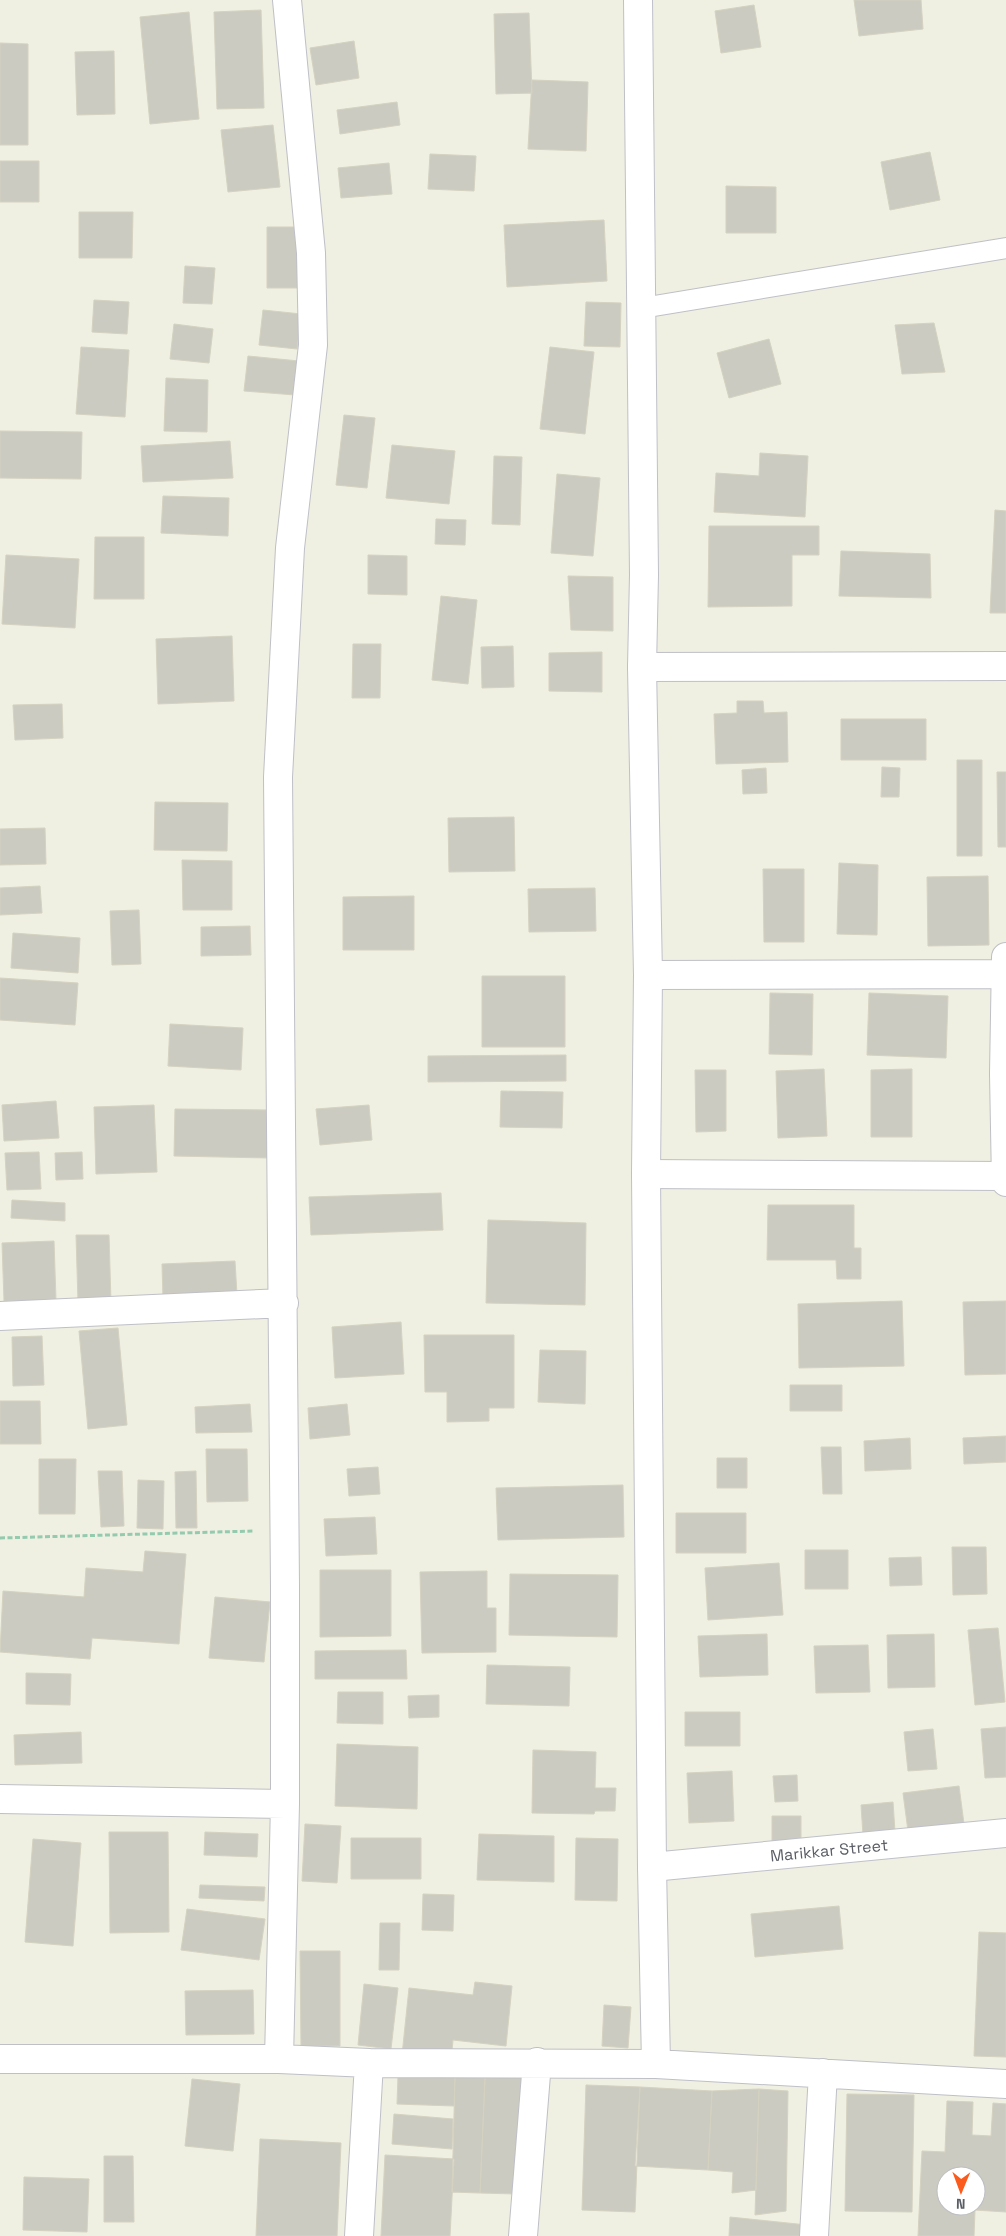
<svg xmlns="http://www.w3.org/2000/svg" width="1006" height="2236" font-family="'Space Grotesk',sans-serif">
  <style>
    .building { fill: #cccbc1; stroke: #d4d2c0; fill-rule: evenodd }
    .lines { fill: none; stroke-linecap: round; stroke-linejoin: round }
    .lane-casing { stroke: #bfc0c7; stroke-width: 22 }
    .street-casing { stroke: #bfc0c7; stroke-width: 30 }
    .secondary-casing { stroke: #bfc1c9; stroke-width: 30 }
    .path { stroke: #94cbaf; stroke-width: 3; stroke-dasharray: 5 2.5; stroke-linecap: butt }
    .lane { stroke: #fff; stroke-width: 20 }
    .street { stroke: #fff; stroke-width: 28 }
    .secondary { stroke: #fff; stroke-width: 28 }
    .labels { text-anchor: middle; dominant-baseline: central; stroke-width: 5; stroke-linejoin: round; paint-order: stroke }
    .street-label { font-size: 16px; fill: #5a5d65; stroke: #fff }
  </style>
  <rect width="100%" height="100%" fill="#efefe2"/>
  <path class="building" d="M854,0H921L923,29L859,36Z
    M754,5L761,47L721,53L715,11Z
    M261,10L264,108L217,109L214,12Z
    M189,12L199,119L150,124L140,17Z
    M529,13L532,93L496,94L494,14Z
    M354,41L359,78L316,85L310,48Z
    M0,43L28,44V145H0Z
    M114,51L115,114L77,115L75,52Z
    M532,80L588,82L586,151L528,149Z
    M397,102L400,125L340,134L337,110Z
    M273,125L280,187L228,192L221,130Z
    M930,152L940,200L890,210L881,162Z
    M430,154L476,156L474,191L428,189Z
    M0,161H39V202H0Z
    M389,163L392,194L341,198L338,168Z
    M726,186L776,187V233H726Z
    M79,212H133L132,258H79Z
    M604,220L607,281L507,287L504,225Z
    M267,227H306V288H267Z
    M185,266L215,268L212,304L183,303Z
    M94,300L129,302L127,334L92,332Z
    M586,302L621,303L620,347L584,346Z
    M263,310L301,314L297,349L259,345Z
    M934,323L945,372L902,374L895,325Z
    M174,324L213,329L209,363L170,359Z
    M769,339L781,384L729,398L717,353Z
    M81,347L129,350L125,417L76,414Z
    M550,347L594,352L585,434L540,429Z
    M248,356L299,361L295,395L244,391Z
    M166,378L208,380L207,432L164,431Z
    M344,415L375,418L367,488L336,485Z
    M0,431L82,432L81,479L0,478Z
    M230,441L233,478L143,482L141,446Z
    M392,445L455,451L449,504L386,498Z
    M760,453L808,456L805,517L714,512L716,473L759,476Z
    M494,456L522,457L520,525L492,524Z
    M557,474L600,478L593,556L551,553Z
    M163,496L229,498L228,536L161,533Z
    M995,510L1006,511V613H990Z
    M436,519L466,520L465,545L435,544Z
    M709,526H819V555H792V606L708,607Z
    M95,537H144V599H94Z
    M841,551L930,554L931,598L839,596Z
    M6,555L79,559L75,628L2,624Z
    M368,555L407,556V595L368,594Z
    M568,576L613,577V631L571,630Z
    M441,596L477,600L468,684L432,680Z
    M232,636L234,701L158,704L156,639Z
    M353,644H381L380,698H352Z
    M513,646L514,687L482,688L481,647Z
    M602,652V692L549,691V653Z
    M737,701H763L764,713L787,712L788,762L716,764L714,714L737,713Z
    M62,704L63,738L15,740L13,705Z
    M841,719H926V760H841Z
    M957,760H982V856H957Z
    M882,767L900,768L899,797H881Z
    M766,768L767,793L743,794L742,770Z
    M997,772H1006V847H998Z
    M155,802L228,803L227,851L154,850Z
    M514,817L515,871L449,872L448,818Z
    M45,828L46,864L0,865V829Z
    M182,860L232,861V910H183Z
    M839,863L878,865L877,935L837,934Z
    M763,869H804V942H764Z
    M988,876L989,945L928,946L927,877Z
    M40,886L42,913L0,915V888Z
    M595,888L596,931L529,932L528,889Z
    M414,896V950H343V897Z
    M139,910L141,964L112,965L110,911Z
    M250,926L251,955L201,956V927Z
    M13,933L80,938L78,973L11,968Z
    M482,976H565V1047H482Z
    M0,978L78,983L75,1025L0,1020Z
    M770,993L813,994L812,1055L769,1054Z
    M869,993L948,996L946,1058L867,1055Z
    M170,1024L243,1028L241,1070L168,1066Z
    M566,1055V1081L428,1082V1056Z
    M824,1069L827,1136L778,1138L776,1071Z
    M912,1069V1137H871V1070Z
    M695,1070H726V1131L696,1132Z
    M501,1091L563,1092L562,1128L500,1127Z
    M56,1101L59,1138L4,1141L2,1105Z
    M154,1105L157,1172L96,1174L94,1107Z
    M369,1105L372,1140L320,1145L316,1109Z
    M175,1109L269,1110L268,1158L174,1156Z
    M39,1152L41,1189L7,1190L5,1153Z
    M82,1152L83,1179L56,1180L55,1153Z
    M441,1193L443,1230L311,1235L309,1197Z
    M12,1200L65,1203V1221L11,1218Z
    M768,1205H854V1248H861V1279H837L836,1260H767Z
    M488,1220L586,1223L585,1305L486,1303Z
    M76,1235H109L111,1302H78Z
    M54,1241L56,1300L4,1301L2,1243Z
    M235,1261L237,1295L163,1299L162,1264Z
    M902,1301L904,1366L799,1368L798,1304Z
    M1006,1301V1374L965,1375L963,1302Z
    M401,1322L404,1374L335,1378L332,1327Z
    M118,1328L127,1425L88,1429L79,1331Z
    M424,1335H514V1408H489V1421L447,1422V1392H425Z
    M42,1336L44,1385L13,1386L12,1337Z
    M540,1350L586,1351L585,1404L538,1402Z
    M790,1385H842V1411H790Z
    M0,1401H40L41,1444H0Z
    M250,1404L252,1432L196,1433L195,1407Z
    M347,1404L350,1435L310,1439L308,1408Z
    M1006,1436V1462L964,1464L963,1438Z
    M910,1438L911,1469L865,1471L864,1441Z
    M821,1447H841L842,1494H823Z
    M206,1449H247L248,1501L207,1502Z
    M717,1458H747V1488H717Z
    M39,1459H76L75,1514H39Z
    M378,1467L380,1494L349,1496L347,1469Z
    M98,1471H122L124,1526L101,1527Z
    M196,1471L197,1528H176L175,1472Z
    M138,1480L164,1481L163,1529L137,1528Z
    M623,1485L624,1537L498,1540L496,1488Z
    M676,1513H746V1553H676Z
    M375,1517L377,1554L326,1556L324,1519Z
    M952,1547H986L987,1594L953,1595Z
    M805,1550H848V1589H805Z
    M145,1551L186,1554L179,1644L92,1638L90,1659L0,1652L3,1591L84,1597L86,1568L143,1572Z
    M921,1557L922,1585L890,1586L889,1558Z
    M779,1563L783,1615L708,1620L705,1568Z
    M320,1570H391V1636L320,1637Z
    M487,1571V1608H496V1652L422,1653L420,1572Z
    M510,1574L618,1575L617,1637L509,1635Z
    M215,1597L270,1602L264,1662L209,1658Z
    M998,1628L1005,1702L975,1705L968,1630Z
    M767,1634L768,1675L700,1677L698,1636Z
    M934,1634L935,1687L888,1688L887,1635Z
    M868,1645L870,1692L816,1693L814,1646Z
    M406,1650L407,1679H315V1651Z
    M487,1665L570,1667L569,1706L486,1704Z
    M26,1673L71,1674L70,1705L26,1704Z
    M338,1692H383V1724L337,1723Z
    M439,1695V1717L409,1718L408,1696Z
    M685,1712H740V1746H685Z
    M1006,1727V1777L985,1778L981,1729Z
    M933,1729L937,1769L908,1771L904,1732Z
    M81,1732L82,1763L15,1765L14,1735Z
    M337,1744L418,1747L417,1809L335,1806Z
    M533,1750L596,1752L595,1788H616L615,1811H595L594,1814L532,1813Z
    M732,1771L734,1821L689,1823L687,1773Z
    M797,1775L798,1801L775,1802L773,1776Z
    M959,1786L964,1824L908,1831L903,1793Z
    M893,1802L895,1832L863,1835L861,1805Z
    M772,1816H801V1840L772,1841Z
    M305,1824L341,1826L337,1883L302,1881Z
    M109,1832H168L169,1932L110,1933Z
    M205,1832L258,1834L257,1857L204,1855Z
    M479,1834L554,1836V1882L477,1880Z
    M351,1838H421V1879H351Z
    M576,1838L618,1839L617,1901L575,1900Z
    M33,1839L81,1843L73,1946L25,1942Z
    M200,1885L265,1887L264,1901L199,1898Z
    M423,1894L454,1895L453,1931L422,1930Z
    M839,1906L843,1949L755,1957L751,1914Z
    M187,1909L265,1919L259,1960L181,1950Z
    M380,1923H400L399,1970H379Z
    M979,1932L1006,1933V2057L974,2056Z
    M300,1951H340V2046H301Z
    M475,1982L512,1986L506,2046L453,2040L451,2061L402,2055L409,1988L473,1995Z
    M364,1984L398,1988L391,2049L358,2045Z
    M253,1990L254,2034L186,2035L185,1991Z
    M604,2005L631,2007L628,2048L602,2046Z
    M398,2076L455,2077L454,2106L397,2104Z
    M525,2076L516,2194L480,2193L485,2078Z
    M455,2077L485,2078L480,2193L452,2192Z
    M192,2079L240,2084L233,2151L185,2146Z
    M586,2085L640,2087L635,2212L582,2210Z
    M640,2087L712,2091L708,2170L635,2166Z
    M759,2089L756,2190L732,2193L733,2172L708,2170L712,2091Z
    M759,2089L788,2091L786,2211L755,2215Z
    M847,2094L914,2095L912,2212L845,2211Z
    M947,2101L973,2102L972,2135L991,2136L993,2103L1006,2104V2212L975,2210L974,2236H918L922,2151L945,2152ZM946,2176H976V2206H946Z
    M394,2114L453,2119L452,2149L392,2144Z
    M260,2139L341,2143L337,2236H256Z
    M385,2155L454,2159L450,2236H381Z
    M104,2156H133L134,2222H104Z
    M24,2177L89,2179L87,2232L23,2230Z
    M730,2217L807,2225L806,2236H729Z"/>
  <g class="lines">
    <defs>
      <path id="lane" d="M642,308L1006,248"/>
      <path id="street" d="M642,667L1006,666
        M1006,957L1004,1074L1006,1182
        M648,975L1006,974
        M646,1174L1005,1176
        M0,1316L284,1303
        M0,1799L285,1804
        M652,1867L656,2064
        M0,2059H279L369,2063L656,2064L1006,2084
        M279,2059L285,1804V1587L278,777L290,548L313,345L311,253L287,0
        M359,2236L369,2063
        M523,2236L537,2062
        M814,2236L823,2073"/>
      <g id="secondary">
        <path id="s1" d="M638,0L644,575L642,667L648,975L646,1174L652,1867L1006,1833"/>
      </g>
    </defs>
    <use href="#lane" class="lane-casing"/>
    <use href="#street" class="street-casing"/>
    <use href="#secondary" class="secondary-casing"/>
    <path class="path" d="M0,1538L254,1531"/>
    <use href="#lane" class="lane"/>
    <use href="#street" class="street"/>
    <use href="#secondary" class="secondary"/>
  </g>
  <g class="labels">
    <g class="street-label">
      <text stroke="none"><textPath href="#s1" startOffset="2045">Marikkar Street</textPath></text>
    </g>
  </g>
  <g transform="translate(961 2191) rotate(181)"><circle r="24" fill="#ffffff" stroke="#bdbec1"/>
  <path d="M0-4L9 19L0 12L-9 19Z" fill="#fb5c1d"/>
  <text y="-8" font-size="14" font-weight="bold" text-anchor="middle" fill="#5a5d65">N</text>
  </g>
</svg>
